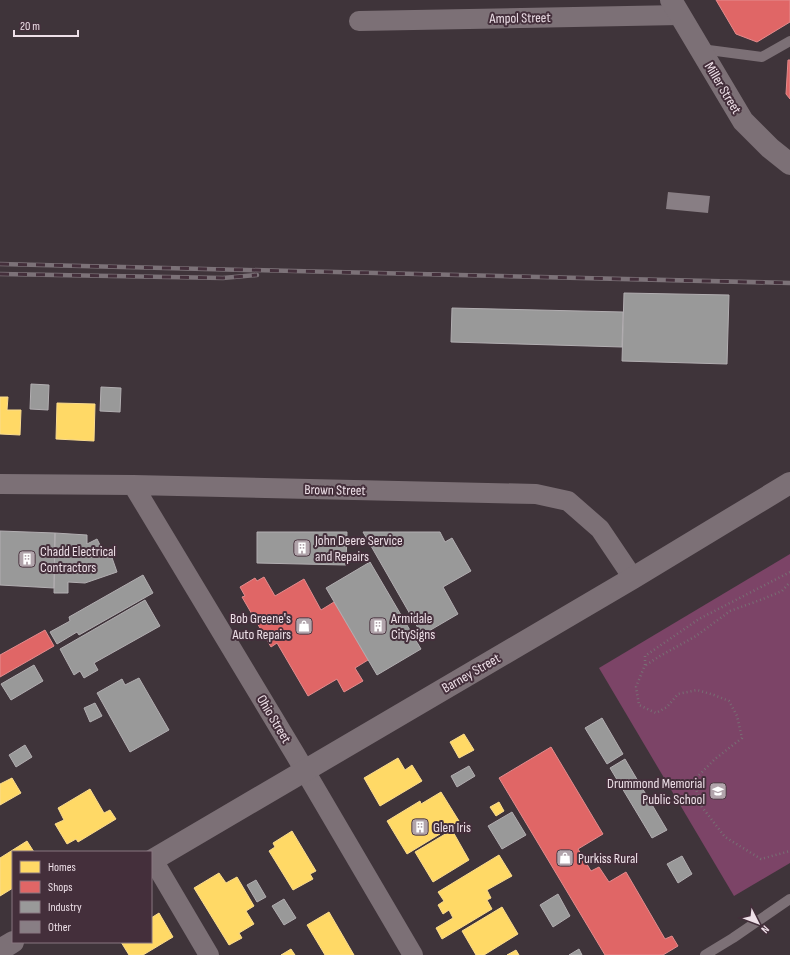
<svg xmlns="http://www.w3.org/2000/svg" width="790" height="955" font-family="'Sofia Sans Condensed',sans-serif">
  <style>
    .green { fill: #7c4467 }
    .homes { fill: #ffd966; stroke: #fadb8d }
    .shops { fill: #e06666; stroke: #e48b8d }
    .industry { fill: #999; stroke: #b2aeb1 }
    .building { fill: #887e84 }
    .lines { fill: none; stroke-linecap: round; stroke-linejoin: round }
    .path { stroke: #786e74; stroke-width: 2.5; stroke-dasharray: 1 3; stroke-linecap: butt }
    .service { stroke: #7c7076; stroke-width: 10 }
    .minor { stroke: #7c7076; stroke-width: 20 }
    .tertiary { stroke: #7c7076; stroke-width: 22 }
    .rail-casing { stroke: #7c7278; stroke-width: 4.5 }
    .rail { stroke: #442f3b; stroke-width: 3; stroke-dasharray: 9; stroke-linecap: butt }
    .labels { text-anchor: middle; dominant-baseline: central; stroke-width: 4; stroke-linejoin: round; paint-order: stroke }
    .street-label { font-size: 14px; fill: #eee0e8; stroke: #442f3b }
    .poi-label { font-size: 14px; fill: #eee0e8; stroke: #442f3b; text-anchor: start }
  </style>
  <rect width="100%" height="100%" fill="#3f343a"/>
  <path class="green" d="M790,554V863L734,896L599,668Z"/>
  <path class="homes" d="M0,397H8L7,410H21L20,435L0,434Z
    M57,403L95,404L94,441L56,439Z
    M464,734L474,750L459,758L450,742Z
    M398,758L405,770L412,765L422,781L380,806L364,778Z
    M12,778L21,793L0,805V784Z
    M90,789L104,813L110,810L116,819L78,842L76,839L67,844L55,824L64,820L58,808Z
    M441,792L459,821L438,833L440,834L407,854L387,821L420,801L421,804Z
    M499,802L504,811L496,816L490,807Z
    M452,830L469,860L433,882L415,852Z
    M292,831L316,871L310,874L313,879L293,890L269,851L275,847L273,843Z
    M27,841L34,852H13V888L0,896V858Z
    M499,855L512,876L487,890L491,898L487,900L492,909L442,939L436,928L453,918L449,910L443,914L438,905L444,901L438,892Z
    M219,873L226,883L237,877L254,906L246,911L254,924L239,933L242,938L229,945L194,888Z
    M502,907L518,934L484,955H476L462,931Z
    M329,912L354,955H325L307,925Z
    M159,913L173,937L143,955H129L121,942H151V918Z
    M291,949L295,955H281Z
    M516,950L519,955H507Z"/>
  <path class="shops" d="M716,0H790V22L757,42L736,34Z
    M788,60H790V99L786,94Z
    M264,577L275,596L304,579L321,610L334,602L368,660L355,668L363,681L344,692L337,679L308,696L277,643L271,647L242,597L245,596L240,587L255,578L257,581Z
    M45,630L54,646L0,677V655Z
    M551,747L603,834L578,849L591,871L599,867L609,882L626,872L665,939L672,936L678,946L663,955H605L499,778Z"/>
  <path class="industry" d="M624,293L729,295L727,364L622,361Z
    M452,308L623,312L622,347L451,342Z
    M31,384L49,385L48,410L30,409Z
    M101,387L121,388L120,412L100,411Z
    M0,531L55,533L54,588L0,585Z
    M257,532H347L346,565L257,563Z
    M363,532H440L445,542L452,538L471,571L443,587L458,614L422,635Z
    M55,533L87,535V544L97,539L103,551L109,549L117,572L85,583L68,582V593H54Z
    M370,562L421,649L377,675L326,588Z
    M143,575L153,593L79,635L77,632L57,644L50,632L70,621L69,617Z
    M145,600L160,626L94,663L98,670L84,678L80,671L74,675L60,649Z
    M34,665L43,681L11,700L1,684Z
    M139,678L169,730L130,752L97,693L122,679L125,685Z
    M95,703L102,716L90,722L84,708Z
    M602,718L623,754L607,764L585,728Z
    M25,745L32,757L16,767L9,755Z
    M625,759L667,830L652,838L610,768Z
    M469,766L475,776L457,787L451,776Z
    M512,812L526,835L502,849L488,826Z
    M682,856L692,874L678,883L667,864Z
    M256,880L266,897L257,902L247,885Z
    M558,894L570,916L553,927L540,905Z
    M284,899L296,918L284,925L272,906Z
    M579,949L582,955H569Z"/>
  <path class="building" d="M668,192L710,196L708,213L666,209Z"/>
  <g class="lines">
    <path class="path" d="M790,572L699,619L645,656V665L636,687L639,705L656,713L667,707L678,694L697,690L714,695L729,701L737,716L742,738L715,759L693,781L702,807L725,837L761,859L790,851
      M646,665L660,656L696,636L730,611L763,599L782,591L790,582"/>
    <path class="service" d="M701,49L762,57L790,41
      M705,955L733,938L790,899"/>
    <path class="minor" d="M359,21L680,15
      M0,484L133,485L536,494L568,501L600,529L633,578
      M133,485L295,754L413,955
      M153,860L209,955"/>
    <path class="tertiary" d="M671,0L743,121L770,148L790,164
      M151,861L633,578L790,483
      M0,950L13,942"/>
    <defs>
      <path id="rail" d="M0,264L790,283
        M0,274L223,278L257,275"/>
    </defs>
    <use href="#rail" class="rail-casing"/>
    <use href="#rail" class="rail"/>
  </g>
  <defs>
    <symbol id="building-square" viewBox="-11 -11 22 22"><rect x="-9" y="-9" width="18" height="18" rx="4" fill="#b1a4ab" stroke="#442f3b"/><path d="M-4-6H4V6H1V3H-1V6H-4ZM-2.5-4.3h1.7v1.8h-1.7ZM.8-4.3h1.7v1.8H.8ZM-2.5-1h1.7V.8h-1.7ZM.8-1h1.7V.8H.8Z" fill="#fff"/></symbol>
    <symbol id="shop-square" viewBox="-11 -11 22 22"><rect x="-9" y="-9" width="18" height="18" rx="4" fill="#b1a4ab" stroke="#442f3b"/><path d="M-5-2.5h2.3a2.7 3.5 0 0 1 5.4 0H5L5.5 6h-11ZM-1.5-2.5h3a1.5 2.3 0 0 0-3 0Z" fill="#fff"/></symbol>
    <symbol id="school-square" viewBox="-11 -11 22 22"><rect x="-9" y="-9" width="18" height="18" rx="4" fill="#b1a4ab" stroke="#442f3b"/><path d="M0-5L7-2L0 1L-7-2ZM-4 1L0 2.5L4 1V4Q0 6-4 4Z" fill="#fff"/></symbol>
  </defs>
  <g fill-rule="evenodd">
    <use href="#building-square" x="292" y="538" width="20" height="20"/>
    <use href="#building-square" x="17" y="549" width="20" height="20"/>
    <use href="#shop-square" x="294" y="616" width="20" height="20"/>
    <use href="#building-square" x="368" y="616" width="20" height="20"/>
    <use href="#school-square" x="708" y="781" width="20" height="20"/>
    <use href="#building-square" x="410" y="817" width="20" height="20"/>
    <use href="#shop-square" x="555" y="848" width="20" height="20"/>
  </g>
  <g class="labels">
    <g class="street-label">
      <text transform="translate(520 18) rotate(-1)">Ampol Street</text>
      <text transform="translate(723 88) rotate(59)">Miller Street</text>
      <text transform="translate(335 490) rotate(1)">Brown Street</text>
      <text transform="translate(471 673) rotate(-30)">Barney Street</text>
      <text transform="translate(274 719) rotate(59)">Ohio Street</text>
    </g>
    <g class="poi-label">
      <text x="315" y="540">John Deere Service<tspan x="315" dy="16">and Repairs</tspan></text>
      <text x="40" y="551">Chadd Electrical<tspan x="40" dy="16">Contractors</tspan></text>
      <text x="291" y="618" text-anchor="end">Bob Greene's<tspan x="291" dy="16">Auto Repairs</tspan></text>
      <text x="391" y="618">Armidale<tspan x="391" dy="16">CitySigns</tspan></text>
      <text x="705" y="783" text-anchor="end">Drummond Memorial<tspan x="705" dy="16">Public School</tspan></text>
      <text x="433" y="827">Glen Iris</text>
      <text x="578" y="858">Purkiss Rural</text>
    </g>
  </g>
  <rect x="12" y="851" width="140" height="92" fill="#442f3b" stroke="#887680"/>
  <rect x="20" y="861" width="20" height="12" fill="#ffd966" stroke="#887680"/>
  <text x="48" y="871" font-size="12" fill="#eee0e8">Homes</text>
  <rect x="20" y="881" width="20" height="12" fill="#e06666" stroke="#887680"/>
  <text x="48" y="891" font-size="12" fill="#eee0e8">Shops</text>
  <rect x="20" y="901" width="20" height="12" fill="#999999" stroke="#887680"/>
  <text x="48" y="911" font-size="12" fill="#eee0e8">Industry</text>
  <rect x="20" y="921" width="20" height="12" fill="#887e84" stroke="#887680"/>
  <text x="48" y="931" font-size="12" fill="#eee0e8">Other</text>
  <g transform="translate(758 923) rotate(132)" stroke="#442f3b" stroke-width="3" paint-order="stroke">
  <path d="M0-3L7 15L0 10L-7 15Z" fill="#eee0e8"/>
  <text y="-6" font-size="11" font-weight="bold" text-anchor="middle" fill="#eee0e8">N</text>
  </g>
  <path d="M14 30v6h64v-6" fill="none" stroke="#eee0e8" stroke-width="2"/>
  <text x="20" y="30" font-size="12" fill="#eee0e8" stroke="#442f3b" stroke-width="3" paint-order="stroke">20 m</text>
</svg>
